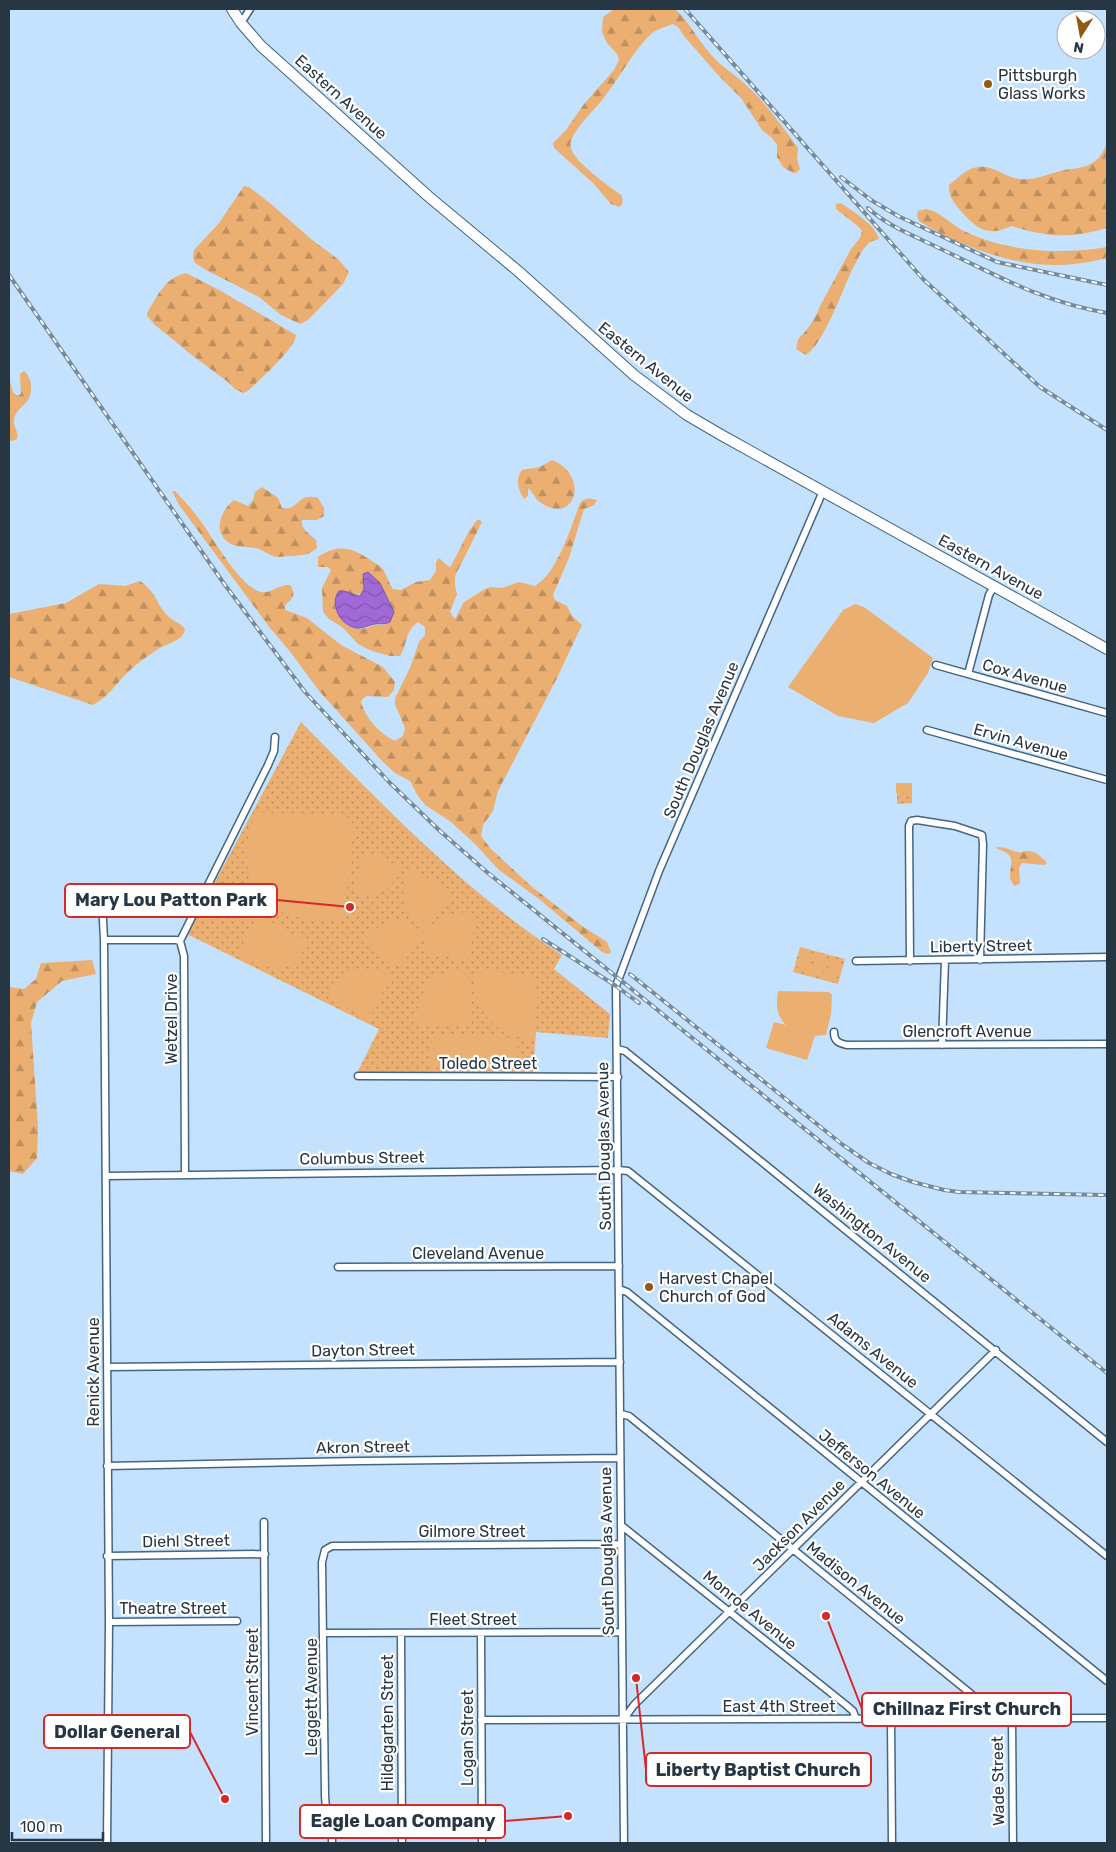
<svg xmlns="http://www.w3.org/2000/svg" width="1116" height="1852" font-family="Rubik,sans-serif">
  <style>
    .grass { fill: url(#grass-dots) }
    .forest { fill: url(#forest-firs); fill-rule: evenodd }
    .pitch { fill: #ebaf72 }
    .water { fill: url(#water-waves); stroke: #7c5aab }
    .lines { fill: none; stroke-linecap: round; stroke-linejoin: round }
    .street-casing { stroke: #446583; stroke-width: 9 }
    .primary-casing { stroke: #446583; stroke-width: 12 }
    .street { stroke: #fff; stroke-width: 6 }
    .primary { stroke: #fff; stroke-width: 10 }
    .rail-casing { stroke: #748b9f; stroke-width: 4 }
    .rail { stroke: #fff; stroke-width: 2; stroke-dasharray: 5.5; stroke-linecap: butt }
    .poi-dot { fill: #915911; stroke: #fff; stroke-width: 2 }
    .labels { text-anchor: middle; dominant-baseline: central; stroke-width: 4.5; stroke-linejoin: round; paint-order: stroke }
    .poi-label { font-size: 16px; fill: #273643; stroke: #fff; text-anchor: start }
    .street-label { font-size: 16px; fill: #273643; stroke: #fff }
    .leader { fill: none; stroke: #d62828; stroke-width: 2 }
    .callout-dot { fill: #d62828; stroke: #fff; stroke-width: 2 }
    .callout { fill: #fff; stroke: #d62828; stroke-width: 2 }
    .callout-label { font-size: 18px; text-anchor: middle; font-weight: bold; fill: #273643 }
  </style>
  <defs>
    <pattern id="grass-dots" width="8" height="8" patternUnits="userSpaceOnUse" patternTransform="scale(1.25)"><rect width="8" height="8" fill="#ebaf72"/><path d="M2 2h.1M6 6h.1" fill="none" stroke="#be8f5f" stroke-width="1.8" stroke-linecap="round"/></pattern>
    <pattern id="forest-firs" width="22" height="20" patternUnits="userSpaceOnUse" patternTransform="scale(1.25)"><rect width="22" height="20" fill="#ebaf72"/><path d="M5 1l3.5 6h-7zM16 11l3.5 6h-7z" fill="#be8f5f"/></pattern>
    <pattern id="water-waves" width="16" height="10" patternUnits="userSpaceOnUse" patternTransform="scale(1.25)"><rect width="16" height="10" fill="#a169d7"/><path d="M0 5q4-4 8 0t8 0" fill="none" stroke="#8357b0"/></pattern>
  </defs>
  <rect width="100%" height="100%" fill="#c4e2fd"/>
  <path class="grass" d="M301,722C382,804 464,891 562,955L554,969L610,1014L608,1038L536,1032L533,1073H357L379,1029L187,934Z
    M897,793H912V803L897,804Z
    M800,947L845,959L838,984L793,972Z"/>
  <path class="forest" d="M614,9H675C691,24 700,44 716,60C725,69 737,76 746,85C766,103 782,126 798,148L797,159L800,169L796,173H793L783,167L777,157V145L772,138L762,130L741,98L718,75L684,36L678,27L673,24C667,26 658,29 652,33C634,50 623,72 608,92C599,106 585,117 576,131C573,136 569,142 571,148C574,162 610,187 621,195C623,200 624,204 619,207L611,204L593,183L554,148L553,143L566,130L584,104L614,70L619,60L617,54L607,43L602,32L603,17Z
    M1107,143V228C1069,239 1049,237 1011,226C987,238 976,228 960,210C954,203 948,195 949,185C958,178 967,168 978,167C994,165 1004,177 1019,179C1034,181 1047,174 1061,171C1072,168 1084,169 1094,162C1101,157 1104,150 1107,143Z
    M244,186L249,187L271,204L311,239L339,260L349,272L343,284L308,320L300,324L281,315L259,297L206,270L195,263L193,258L194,250L219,223Z
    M841,203C852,211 876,225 879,239C875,241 872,240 869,243C861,250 857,261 852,270C842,291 824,343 806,355L796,349L798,339C807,331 816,318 820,306L851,249L860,238L862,231L859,227L836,209V204Z
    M926,209C942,212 952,226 966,232C1008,252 1062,255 1107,247V258C1091,262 1074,265 1058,265C1012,266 957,245 919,221L917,216L918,211Z
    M186,273L221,291L296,335C295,349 259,380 248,391L243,393L235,389L228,382L193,356L155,325L147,316V313C158,295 165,278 186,273Z
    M24,371C32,377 33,392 28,400C23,407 15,411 14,420C13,427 19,431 17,439L12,441L9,440V378L13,392L17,396L21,394L20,374Z
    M552,460C590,475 576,526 541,503C535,499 533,492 528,488V496L524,499C518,490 515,479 522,470L540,467Z
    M262,487L278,498L282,508C299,512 296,492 318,498L324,508V516L317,520H302C300,529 310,534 316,540L317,548C314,550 311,553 307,554C305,555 278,557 277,557C270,556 265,551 259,549C249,546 238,548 229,543C212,531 221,510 234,500L248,506L253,500L255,492Z
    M172,491H175C184,501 193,510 200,520C213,538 238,583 258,591C270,596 276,584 290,585C296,594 294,598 285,605V610L307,618L341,645L383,667L395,682L394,690L388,697L367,696L362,699L361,702C366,719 379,733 395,741L403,736L405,728L395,704V698L410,668L419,642L425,635V627L418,622C404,632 408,644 400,656H390L372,651L358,644L342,627L329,619L323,612L322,588L331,570L328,567H318V557C337,544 351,547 369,559C373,562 379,565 382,568C387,575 388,582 393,589L401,590L416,582L430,580L436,571V562L439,558L449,567L451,566L469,531L477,520H480L482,522L455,576V585L457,594L450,612L455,619L464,602L485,589L491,587L502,588L519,582L535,586C558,572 571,527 580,503C586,497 590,498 597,500L594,505L584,509L569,558L553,595L555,600L567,606L572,616L582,625L581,627L557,678L498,791L493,811L483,825L481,836L491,849L531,886L582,926L607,942L611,952L608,954L602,952L539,899L499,870L475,844L451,822L425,805L418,796L410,781L395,773L383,762L320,692L288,649L270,628L179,505ZM363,574L385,625C373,623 371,627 361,629C348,630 340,617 335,607L345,590L354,595L362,594L364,589Z
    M140,581C157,593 155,602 167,615C172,621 180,622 185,629C183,641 168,643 158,649C148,656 136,664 127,673C116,684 108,697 93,705L9,677V614L66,603L99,584L125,586Z
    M997,847C1005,847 1010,850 1017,852C1020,853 1023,852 1025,851C1035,850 1041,856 1047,863L1045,865L1022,863L1019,868L1020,883L1015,886C1003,876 1018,861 1007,853C1004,851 1000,850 996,848Z
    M92,960L96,974L62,981L37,1002L31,1023L38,1127L37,1158L23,1174L9,1171V987L24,989L36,979L41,963Z"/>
  <path class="pitch" d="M855,604L864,607L933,658L928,673L908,703L874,723L838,716L788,687L843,610Z
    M896,783H912V793H896Z
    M257,812L343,816L349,819L354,825L344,919C317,922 284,919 262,900C259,897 257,892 254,887C242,864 246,835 257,812Z
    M372,854L404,868C392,886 377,905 354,890L363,858Z
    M410,869L448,889L451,896L427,930C421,929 418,926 414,921C399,907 402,887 410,869Z
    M459,912L477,914L468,960L423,952C425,929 438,917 459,912Z
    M258,917L264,918L310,944L292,965L278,970L236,956Z
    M394,921L408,922L424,933L401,966H395L363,942L374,929Z
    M802,950L813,953L808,973L797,970Z
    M816,954L827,957L822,977L811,974Z
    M830,958L841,961L836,981L825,978Z
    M364,968L362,969H375L392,974L369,1020L329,997C338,976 342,973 364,968Z
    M457,969H467L472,1019L469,1024H416C417,1006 422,987 437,976C442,973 451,971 457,969Z
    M476,971C491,972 525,972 536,981L535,989L538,995L534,1038C496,1041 470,1006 476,971Z
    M778,991L829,992L832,995L831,1014L826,1035L815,1036L807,1060L766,1048L774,1022L786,1025C776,1015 776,1005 778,991Z
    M432,1034L518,1038L516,1071L430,1067Z"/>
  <path class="water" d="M368,572L380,583L394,612L390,622C384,625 380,623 375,624C368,625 363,629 356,628C340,625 329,604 339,591C348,590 352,595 360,596L364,589L363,574Z"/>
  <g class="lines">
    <defs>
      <path id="street" d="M241,23L250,9
        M936,665L1107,713
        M968,674L989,595L994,586
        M927,730L1107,780
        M102,901L104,940L109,1622L107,1843
        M104,940H176L180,941L184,956L185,1175
        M180,941L268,765L274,751L275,737
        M856,961L1107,957
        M910,961L909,826L911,821L917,820L955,826L982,835L983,844L980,960
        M834,1032C834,1041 838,1043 847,1045L1107,1044
        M942,1045L945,960
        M617,1049L625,1051L1107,1442
        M358,1076L618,1077
        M106,1176L618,1170L628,1171L1107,1556
        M338,1267L619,1266
        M619,1289L627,1292L1107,1681
        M107,1367L620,1362
        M621,1414L629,1416L1002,1719
        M107,1466L361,1461L620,1458
        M264,1522L266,1843
        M622,1526L846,1705L853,1711L856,1719
        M107,1556L265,1554
        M109,1622L237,1621
        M324,1633L622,1632
        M401,1633L402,1843
        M481,1633L482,1843
        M891,1719L892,1843
        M1012,1719L1013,1843
        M481,1720L1107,1718
        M623,1720L634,1705L996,1350
        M332,1843V1824L326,1808L325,1796L322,1562L325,1550L332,1546H340L621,1544
        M624,1843L616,986L659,871L823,491"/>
      <path id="primary" d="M232,9L241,23L261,46L428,196L518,271L634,375L687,415L723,436L1107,649"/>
    </defs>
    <use href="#street" class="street-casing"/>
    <use href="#primary" class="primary-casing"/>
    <use href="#street" class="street"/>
    <use href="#primary" class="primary"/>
    <defs>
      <path id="rail" d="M685,9L923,279L1040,387L1107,430
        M841,177L871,200L898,216L997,262L1107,285
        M868,208C887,226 917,237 941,249C998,276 1043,302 1107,313
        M9,275L225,585L305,692L389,782L440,831L488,873L1107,1373
        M543,939L616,986L639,1003
        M630,974L843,1145L869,1163L891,1174L913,1182L944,1190L959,1192L1107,1195"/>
    </defs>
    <use href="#rail" class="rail-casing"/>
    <use href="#rail" class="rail"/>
  </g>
  <g class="poi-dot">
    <circle cx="988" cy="84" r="5"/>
    <circle cx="649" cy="1287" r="5"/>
  </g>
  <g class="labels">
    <g class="poi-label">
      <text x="998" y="75">Pittsburgh<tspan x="998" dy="18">Glass Works</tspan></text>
      <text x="659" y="1278">Harvest Chapel<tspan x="659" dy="18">Church of God</tspan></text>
    </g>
    <g class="street-label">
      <text transform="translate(341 97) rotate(42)">Eastern Avenue</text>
      <text transform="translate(646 362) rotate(39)">Eastern Avenue</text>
      <text transform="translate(991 567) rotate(29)">Eastern Avenue</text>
      <text transform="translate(1025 676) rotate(16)">Cox Avenue</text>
      <text transform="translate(701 740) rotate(-67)">South Douglas Avenue</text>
      <text transform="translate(1021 742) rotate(16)">Ervin Avenue</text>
      <text transform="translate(981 946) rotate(-1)">Liberty Street</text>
      <text transform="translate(171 1019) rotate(-90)">Wetzel Drive</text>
      <text x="967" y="1031">Glencroft Avenue</text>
      <text x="488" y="1063">Toledo Street</text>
      <text transform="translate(604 1146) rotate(-91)">South Douglas Avenue</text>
      <text transform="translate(362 1158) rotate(-1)">Columbus Street</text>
      <text transform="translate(872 1233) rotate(39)">Washington Avenue</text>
      <text x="478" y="1253">Cleveland Avenue</text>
      <text transform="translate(363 1350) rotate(-1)">Dayton Street</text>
      <text transform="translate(873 1350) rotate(39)">Adams Avenue</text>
      <text transform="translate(93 1372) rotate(-90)">Renick Avenue</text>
      <text transform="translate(363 1447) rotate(-1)">Akron Street</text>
      <text transform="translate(872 1474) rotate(39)">Jefferson Avenue</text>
      <text transform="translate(799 1525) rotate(-45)">Jackson Avenue</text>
      <text x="472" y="1531">Gilmore Street</text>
      <text transform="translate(186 1541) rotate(-1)">Diehl Street</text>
      <text transform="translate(607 1551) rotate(-91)">South Douglas Avenue</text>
      <text transform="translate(856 1583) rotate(39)">Madison Avenue</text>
      <text x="173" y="1608">Theatre Street</text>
      <text transform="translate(750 1610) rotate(39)">Monroe Avenue</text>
      <text x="473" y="1619">Fleet Street</text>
      <text transform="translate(252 1682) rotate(-90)">Vincent Street</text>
      <text transform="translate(311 1697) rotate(-90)">Leggett Avenue</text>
      <text x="779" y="1706">East 4th Street</text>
      <text transform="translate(387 1723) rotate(-90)">Hildegarten Street</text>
      <text transform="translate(467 1738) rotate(-90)">Logan Street</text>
      <text transform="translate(998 1781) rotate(-91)">Wade Street</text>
    </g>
  </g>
  <path class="leader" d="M350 907L277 900M826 1616L862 1709M225 1799L190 1732M636 1678L646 1770M568 1816L505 1821"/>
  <g class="callout-dot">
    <circle cx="350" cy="907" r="5"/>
    <circle cx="826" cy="1616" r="5"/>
    <circle cx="225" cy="1799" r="5"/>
    <circle cx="636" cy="1678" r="5"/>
    <circle cx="568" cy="1816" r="5"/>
  </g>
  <g class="callout">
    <rect x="65" y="884" width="212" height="33" rx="5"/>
    <rect x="862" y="1693" width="209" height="33" rx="5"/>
    <rect x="44" y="1715" width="146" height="33" rx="5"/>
    <rect x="646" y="1753" width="225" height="33" rx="5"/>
    <rect x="300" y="1805" width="205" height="33" rx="5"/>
  </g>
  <g class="callout-label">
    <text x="171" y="906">Mary Lou Patton Park</text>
    <text x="967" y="1715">Chillnaz First Church</text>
    <text x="117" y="1738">Dollar General</text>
    <text x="758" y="1776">Liberty Baptist Church</text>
    <text x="403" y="1827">Eagle Loan Company</text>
  </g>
  <rect width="1116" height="1852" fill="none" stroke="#273643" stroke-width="20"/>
  <g transform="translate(1081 35) rotate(191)"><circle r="24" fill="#ffffff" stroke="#a9afb4"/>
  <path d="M0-4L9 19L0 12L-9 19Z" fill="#915911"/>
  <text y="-8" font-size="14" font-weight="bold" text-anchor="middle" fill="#273643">N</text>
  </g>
  <path d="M12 1832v8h91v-8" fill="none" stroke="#273643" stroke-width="2.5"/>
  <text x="20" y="1832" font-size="15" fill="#273643" stroke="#ffffff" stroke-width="4" paint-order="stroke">100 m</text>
</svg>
